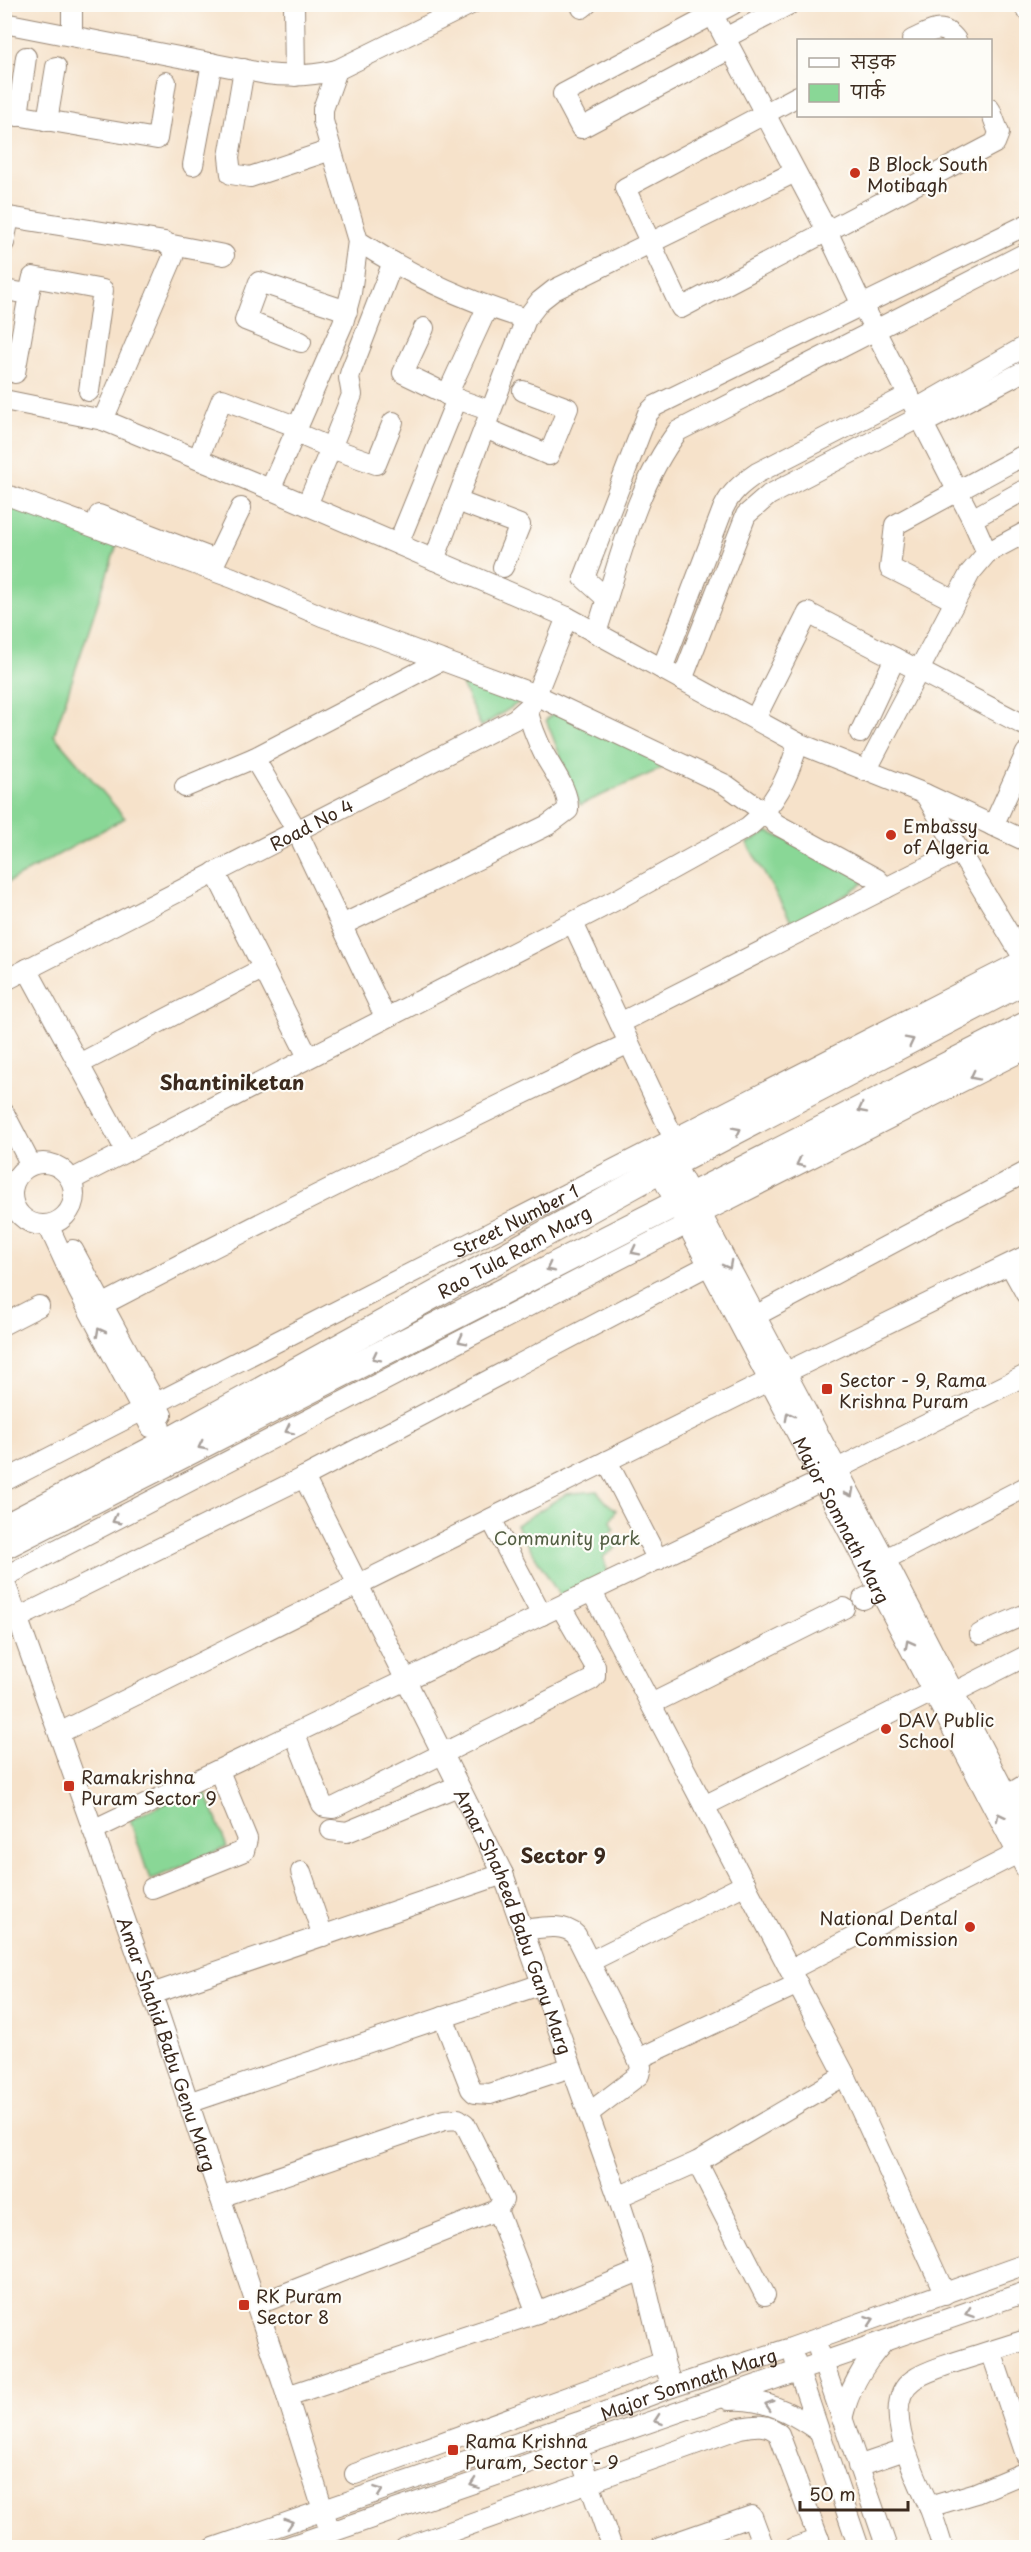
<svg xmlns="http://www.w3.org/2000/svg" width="1031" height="2552" font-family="'Playpen Sans','Playpen Sans Deva',sans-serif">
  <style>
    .green { fill: #89d796; stroke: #62805a; stroke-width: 1.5 }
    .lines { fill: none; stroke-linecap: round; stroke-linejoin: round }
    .minor-casing { stroke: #988674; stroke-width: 22 }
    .major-casing { stroke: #988674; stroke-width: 28 }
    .minor { stroke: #fff; stroke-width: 20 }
    .major { stroke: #fff; stroke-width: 26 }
    .oneway { stroke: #a79f9a }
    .poi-dot { fill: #c8321e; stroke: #fdfcf7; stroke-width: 2 }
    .labels { text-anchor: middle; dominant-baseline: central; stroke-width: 4.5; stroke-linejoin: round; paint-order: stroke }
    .poi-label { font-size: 18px; fill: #3b2a1e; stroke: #fdfcf7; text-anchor: start }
    .street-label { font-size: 18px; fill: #3b2a1e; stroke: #fdfcf7 }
    .park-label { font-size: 18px; fill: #525e42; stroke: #fdfcf7 }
    .neighbourhood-label { font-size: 20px; font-weight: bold; fill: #3b2a1e; stroke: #fdfcf7 }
  </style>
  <rect width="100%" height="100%" fill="#fdfcf7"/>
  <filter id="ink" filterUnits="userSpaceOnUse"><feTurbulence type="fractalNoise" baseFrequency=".0167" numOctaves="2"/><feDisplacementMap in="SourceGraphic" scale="12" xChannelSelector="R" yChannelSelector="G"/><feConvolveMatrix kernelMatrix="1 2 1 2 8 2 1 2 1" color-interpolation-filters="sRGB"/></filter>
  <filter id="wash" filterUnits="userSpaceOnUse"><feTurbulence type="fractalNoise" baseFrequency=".008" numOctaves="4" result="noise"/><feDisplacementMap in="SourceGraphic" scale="24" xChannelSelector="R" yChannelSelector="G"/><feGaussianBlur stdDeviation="1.35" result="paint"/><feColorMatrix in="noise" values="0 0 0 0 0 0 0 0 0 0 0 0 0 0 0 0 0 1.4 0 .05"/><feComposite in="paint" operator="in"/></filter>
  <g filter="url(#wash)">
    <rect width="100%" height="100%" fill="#f6e2ca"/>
    <path class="green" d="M5,493L121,532L54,735L125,818L5,884Z
      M456,671L523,700L481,727Z
      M557,710L667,766L580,805L546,720Z
      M768,832L874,876L795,928L747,843Z
      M597,1491L606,1502L616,1510L611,1521L614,1529L605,1537L614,1542L617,1547L603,1557L609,1576L564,1598L559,1595L516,1525L566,1494Z
      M203,1785L227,1847L150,1880L130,1820Z"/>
  </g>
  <g filter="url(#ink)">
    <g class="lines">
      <defs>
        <g id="minor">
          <path d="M72,4V35"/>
          <path d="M294,4L295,76"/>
          <path d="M707,4L827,231L862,305L972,519L987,553"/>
          <path d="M1025,4L1026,9"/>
          <path d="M582,8L587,4"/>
          <path d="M4,23L266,74C291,77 312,76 337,70L323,109V121L358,241C410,275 466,301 526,319"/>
          <path d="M725,38L790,4"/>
          <path d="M912,40C930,32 942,21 956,40"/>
          <path d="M730,49L581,128L563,94L733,4"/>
          <path d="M244,69L229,157L231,174L250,177L331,150"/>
          <path d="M337,70L471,4"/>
          <path d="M798,96L625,188L681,308L995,143L999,133L990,109"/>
          <path d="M4,113L157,139L166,82"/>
          <path d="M18,116L26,57"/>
          <path d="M47,121L56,67"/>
          <path d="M193,165L212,63"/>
          <path d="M4,216L9,217L4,243"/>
          <path d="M9,217L165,242L173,250V257L103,420"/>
          <path d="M167,244L224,255"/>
          <path d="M393,262L351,371L349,378L352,395L331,448L376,464L393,422"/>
          <path d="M4,290L29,294L15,373"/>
          <path d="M29,294L33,277L103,290L89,391"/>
          <path d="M301,342L245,320L259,282L347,311"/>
          <path d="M447,395L487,308"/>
          <path d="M457,399L491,411"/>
          <path d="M4,400L103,420L253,482L567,617L798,743L925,794L1026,962"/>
          <path d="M916,409L1026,346"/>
          <path d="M924,423L1026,370"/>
          <path d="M485,428L549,455L568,408L523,391"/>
          <path d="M296,433L331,448L307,505"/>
          <path d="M198,459L222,399L298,427"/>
          <path d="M270,490L343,323L351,293L358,241"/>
          <path d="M4,494L233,578L322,616L536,695L726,785L765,813L776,824L877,879L886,888L959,851"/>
          <path d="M457,501L520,525L503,567"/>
          <path d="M99,515L216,560L241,508"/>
          <path d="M972,519L1026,489"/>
          <path d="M398,544L457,399L403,373L424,328"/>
          <path d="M434,560L526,319L540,301L554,290L795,172"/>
          <path d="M607,599L584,578L648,413L655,406L1026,225"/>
          <path d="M955,601L890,568L895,525L1026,454"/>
          <path d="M596,633C619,565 634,489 678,431L1026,253"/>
          <path d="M662,669L723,509C731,492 741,484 757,473L909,395"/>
          <path d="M682,680L746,515L769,495L920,417"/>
          <path d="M755,719L808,613L1026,726"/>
          <path d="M860,733L895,658"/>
          <path d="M866,771L970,573L987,553L1026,532"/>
          <path d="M185,787L254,758"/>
          <path d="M925,794L1026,841"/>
          <path d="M993,826L1026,753"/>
          <path d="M215,872L308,1057"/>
          <path d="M573,923L674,1139"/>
          <path d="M342,925L548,825L568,810C569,790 553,771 544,754C537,740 531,725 527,709"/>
          <path d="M27,969L126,1151"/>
          <path id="s1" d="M4,981L515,719L531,705L536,695L567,617"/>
          <path d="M385,1017L297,831L254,758L442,660"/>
          <path d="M620,1023L886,888"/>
          <path d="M79,1064L264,968"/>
          <path d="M4,1113L31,1165"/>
          <circle cx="43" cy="1194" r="31"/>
          <path d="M674,1163L885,1559L1026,1833"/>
          <path id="s2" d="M659,1171L1026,1869"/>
          <path d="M71,1180L618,899L748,827C776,804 788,778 798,743"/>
          <path d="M700,1214L1026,1049"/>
          <path d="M48,1225L78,1290L151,1427H160"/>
          <path d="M73,1250L162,1415"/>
          <path d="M1010,1265L1026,1294"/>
          <path d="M102,1305C276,1214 452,1127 629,1043"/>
          <path d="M755,1316L1026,1172"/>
          <path d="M4,1324L39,1306"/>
          <path d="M607,1461L658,1560"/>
          <path d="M837,1469L1026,1375"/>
          <path id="s3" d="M304,1477L503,1874L618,2197L642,2270L664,2362L672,2387"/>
          <path id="s4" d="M4,1481L1026,959"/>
          <path d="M491,1519L542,1615"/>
          <path d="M874,1565L1026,1487"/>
          <path d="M4,1577L687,1224"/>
          <path id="s5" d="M4,1580L159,2015L287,2396L330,2532"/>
          <path d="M592,1592L845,2075L945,2294"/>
          <path d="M863,1599L881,1590"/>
          <path d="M18,1618L304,1477L709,1265"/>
          <path d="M980,1634L1026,1614"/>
          <path d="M955,1692L1026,1656"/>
          <path d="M651,1704L844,1608"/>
          <path d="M59,1733L770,1380L1026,1256"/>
          <path d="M295,1735L322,1804L325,1807L333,1808L591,1680L595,1676V1666L561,1607"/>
          <path d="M1008,1795L1026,1784"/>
          <path d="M704,1806L934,1691"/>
          <path d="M93,1830L823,1480"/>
          <path d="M331,1830L347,1832L458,1786"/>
          <path d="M301,1872L323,1936"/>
          <path d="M152,1888L244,1851L247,1839L219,1771"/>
          <path d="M523,1930C540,1928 563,1922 576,1935L638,2059L641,2067L639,2075L589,2113"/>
          <path d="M589,1962L746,1884"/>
          <path d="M790,1970L1026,1849"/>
          <path d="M152,1994L503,1874"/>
          <path d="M443,2017L471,2089L475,2093L490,2094L571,2067"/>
          <path d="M638,2059L798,1984"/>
          <path d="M188,2103L542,1984"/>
          <path d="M697,2162L765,2295"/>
          <path d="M220,2197L444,2120L458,2119L465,2124L503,2200L497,2210L269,2300"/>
          <path d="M618,2197L697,2162L845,2075"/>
          <path d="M497,2210L537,2313"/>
          <path d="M1026,2340L991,2351L1026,2455"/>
          <path d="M819,2351L887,2548"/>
          <path d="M795,2360L859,2548"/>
          <path d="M287,2396L537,2313L642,2270"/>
          <path d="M729,2400C762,2397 792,2412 818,2431"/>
          <path d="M842,2419C849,2389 862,2366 883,2343"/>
          <path d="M577,2448L612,2548"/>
          <path d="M858,2466L905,2450"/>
          <path d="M355,2474L664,2362"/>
          <path d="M929,2507L976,2493L1026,2472"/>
          <path id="s6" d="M214,2548L579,2422L672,2387L791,2348L1026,2264"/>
          <path d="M285,2548L1026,2292"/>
          <path d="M405,2548L740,2428C754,2425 768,2423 779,2434L822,2548"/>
          <path d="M660,2548L752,2516L764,2548"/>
          <path d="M794,2548L819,2539"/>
          <path d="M943,2548C938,2533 934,2518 928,2504C916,2476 878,2404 913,2380C928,2369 972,2357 991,2351"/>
        </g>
        <g id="major">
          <path id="s7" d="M4,1528L169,1441L659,1171L1026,980"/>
          <path d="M4,1546L1026,1025"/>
        </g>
      </defs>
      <use href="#minor" class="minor-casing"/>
      <use href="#major" class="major-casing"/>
      <use href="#minor" class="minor"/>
      <use href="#major" class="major"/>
    </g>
    <defs><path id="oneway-chevron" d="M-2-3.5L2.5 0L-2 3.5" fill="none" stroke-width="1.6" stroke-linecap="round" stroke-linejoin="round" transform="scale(1.5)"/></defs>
    <g class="oneway">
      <use href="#oneway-chevron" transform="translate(910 1041) rotate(-27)"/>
      <use href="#oneway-chevron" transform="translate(974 1076) rotate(153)"/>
      <use href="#oneway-chevron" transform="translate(862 1109) rotate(153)"/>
      <use href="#oneway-chevron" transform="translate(737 1131) rotate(-27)"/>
      <use href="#oneway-chevron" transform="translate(800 1163) rotate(153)"/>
      <use href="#oneway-chevron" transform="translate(635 1251) rotate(153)"/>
      <use href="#oneway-chevron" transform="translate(728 1265) rotate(62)"/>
      <use href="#oneway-chevron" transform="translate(550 1268) rotate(153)"/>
      <use href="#oneway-chevron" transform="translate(100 1332) rotate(-118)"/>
      <use href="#oneway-chevron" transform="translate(462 1340) rotate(153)"/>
      <use href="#oneway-chevron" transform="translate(376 1357) rotate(153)"/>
      <use href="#oneway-chevron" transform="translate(789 1416) rotate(-118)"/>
      <use href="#oneway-chevron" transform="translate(289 1430) rotate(153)"/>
      <use href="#oneway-chevron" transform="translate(202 1446) rotate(153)"/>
      <use href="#oneway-chevron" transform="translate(850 1493) rotate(62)"/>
      <use href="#oneway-chevron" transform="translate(116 1520) rotate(153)"/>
      <use href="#oneway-chevron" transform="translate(909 1644) rotate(-118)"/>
      <use href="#oneway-chevron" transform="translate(1000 1817) rotate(-117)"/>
      <use href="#oneway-chevron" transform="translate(969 2313) rotate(161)"/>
      <use href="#oneway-chevron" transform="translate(870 2320) rotate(-19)"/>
      <use href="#oneway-chevron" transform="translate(769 2405) rotate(-163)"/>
      <use href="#oneway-chevron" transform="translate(658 2420) rotate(161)"/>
      <use href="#oneway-chevron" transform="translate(474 2484) rotate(161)"/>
      <use href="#oneway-chevron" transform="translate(379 2491) rotate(-20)"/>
      <use href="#oneway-chevron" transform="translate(289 2523) rotate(-18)"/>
    </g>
  </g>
  <g class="poi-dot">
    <circle cx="855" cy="173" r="6"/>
    <circle cx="891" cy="835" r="6"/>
    <rect x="821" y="1383" width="12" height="12" rx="3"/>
    <circle cx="886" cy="1729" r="6"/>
    <rect x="63" y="1780" width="12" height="12" rx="3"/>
    <circle cx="970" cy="1927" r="6"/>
    <rect x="238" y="2299" width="12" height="12" rx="3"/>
    <rect x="447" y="2444" width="12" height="12" rx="3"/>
  </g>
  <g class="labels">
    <g class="poi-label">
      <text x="867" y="163">B Block South<tspan x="867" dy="21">Motibagh</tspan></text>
      <text x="903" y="825">Embassy<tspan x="903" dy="21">of Algeria</tspan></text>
      <text x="839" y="1379">Sector - 9, Rama<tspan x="839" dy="21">Krishna Puram</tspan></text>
      <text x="898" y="1719">DAV Public<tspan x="898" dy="21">School</tspan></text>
      <text x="81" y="1776">Ramakrishna<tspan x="81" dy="21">Puram Sector 9</tspan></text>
      <text x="958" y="1917" text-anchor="end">National Dental<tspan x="958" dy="21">Commission</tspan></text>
      <text x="256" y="2295">RK Puram<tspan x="256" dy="21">Sector 8</tspan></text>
      <text x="465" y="2440">Rama Krishna<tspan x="465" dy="21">Puram, Sector - 9</tspan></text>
    </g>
    <g class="street-label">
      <text stroke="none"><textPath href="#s1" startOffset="345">Road No 4</textPath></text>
      <text stroke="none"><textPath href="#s4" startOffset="574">Street Number 1</textPath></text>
      <text stroke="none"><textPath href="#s7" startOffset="580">Rao Tula Ram Marg</textPath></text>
      <text stroke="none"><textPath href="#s2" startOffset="394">Major Somnath Marg</textPath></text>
      <text stroke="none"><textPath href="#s3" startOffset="492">Amar Shaheed Babu Ganu Marg</textPath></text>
      <text stroke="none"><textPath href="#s5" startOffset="492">Amar Shahid Babu Genu Marg</textPath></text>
      <text stroke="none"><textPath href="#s6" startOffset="502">Major Somnath Marg</textPath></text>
    </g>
    <g class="park-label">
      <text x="567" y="1537">Community park</text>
    </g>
    <g class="neighbourhood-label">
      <text x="232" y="1082">Shantiniketan</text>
      <text x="563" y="1855">Sector 9</text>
    </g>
  </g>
  <rect width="1031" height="2552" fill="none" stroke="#fdfcf7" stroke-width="24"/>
  <rect x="797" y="39" width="195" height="78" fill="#fdfcf7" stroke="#afa8a0" stroke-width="1.5"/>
  <rect x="809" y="58" width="30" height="9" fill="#ffffff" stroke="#afa8a0" stroke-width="1.5"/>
  <text x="851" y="69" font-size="18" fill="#3b2a1e">सड़क</text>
  <rect x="809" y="84" width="30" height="18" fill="#89d796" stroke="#afa8a0" stroke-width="1.5"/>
  <text x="851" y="99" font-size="18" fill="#3b2a1e">पार्क</text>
  <path d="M800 2501v9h108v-9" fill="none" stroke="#3b2a1e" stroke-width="3"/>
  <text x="809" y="2501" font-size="18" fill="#3b2a1e" stroke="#fdfcf7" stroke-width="4.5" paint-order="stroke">50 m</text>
</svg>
